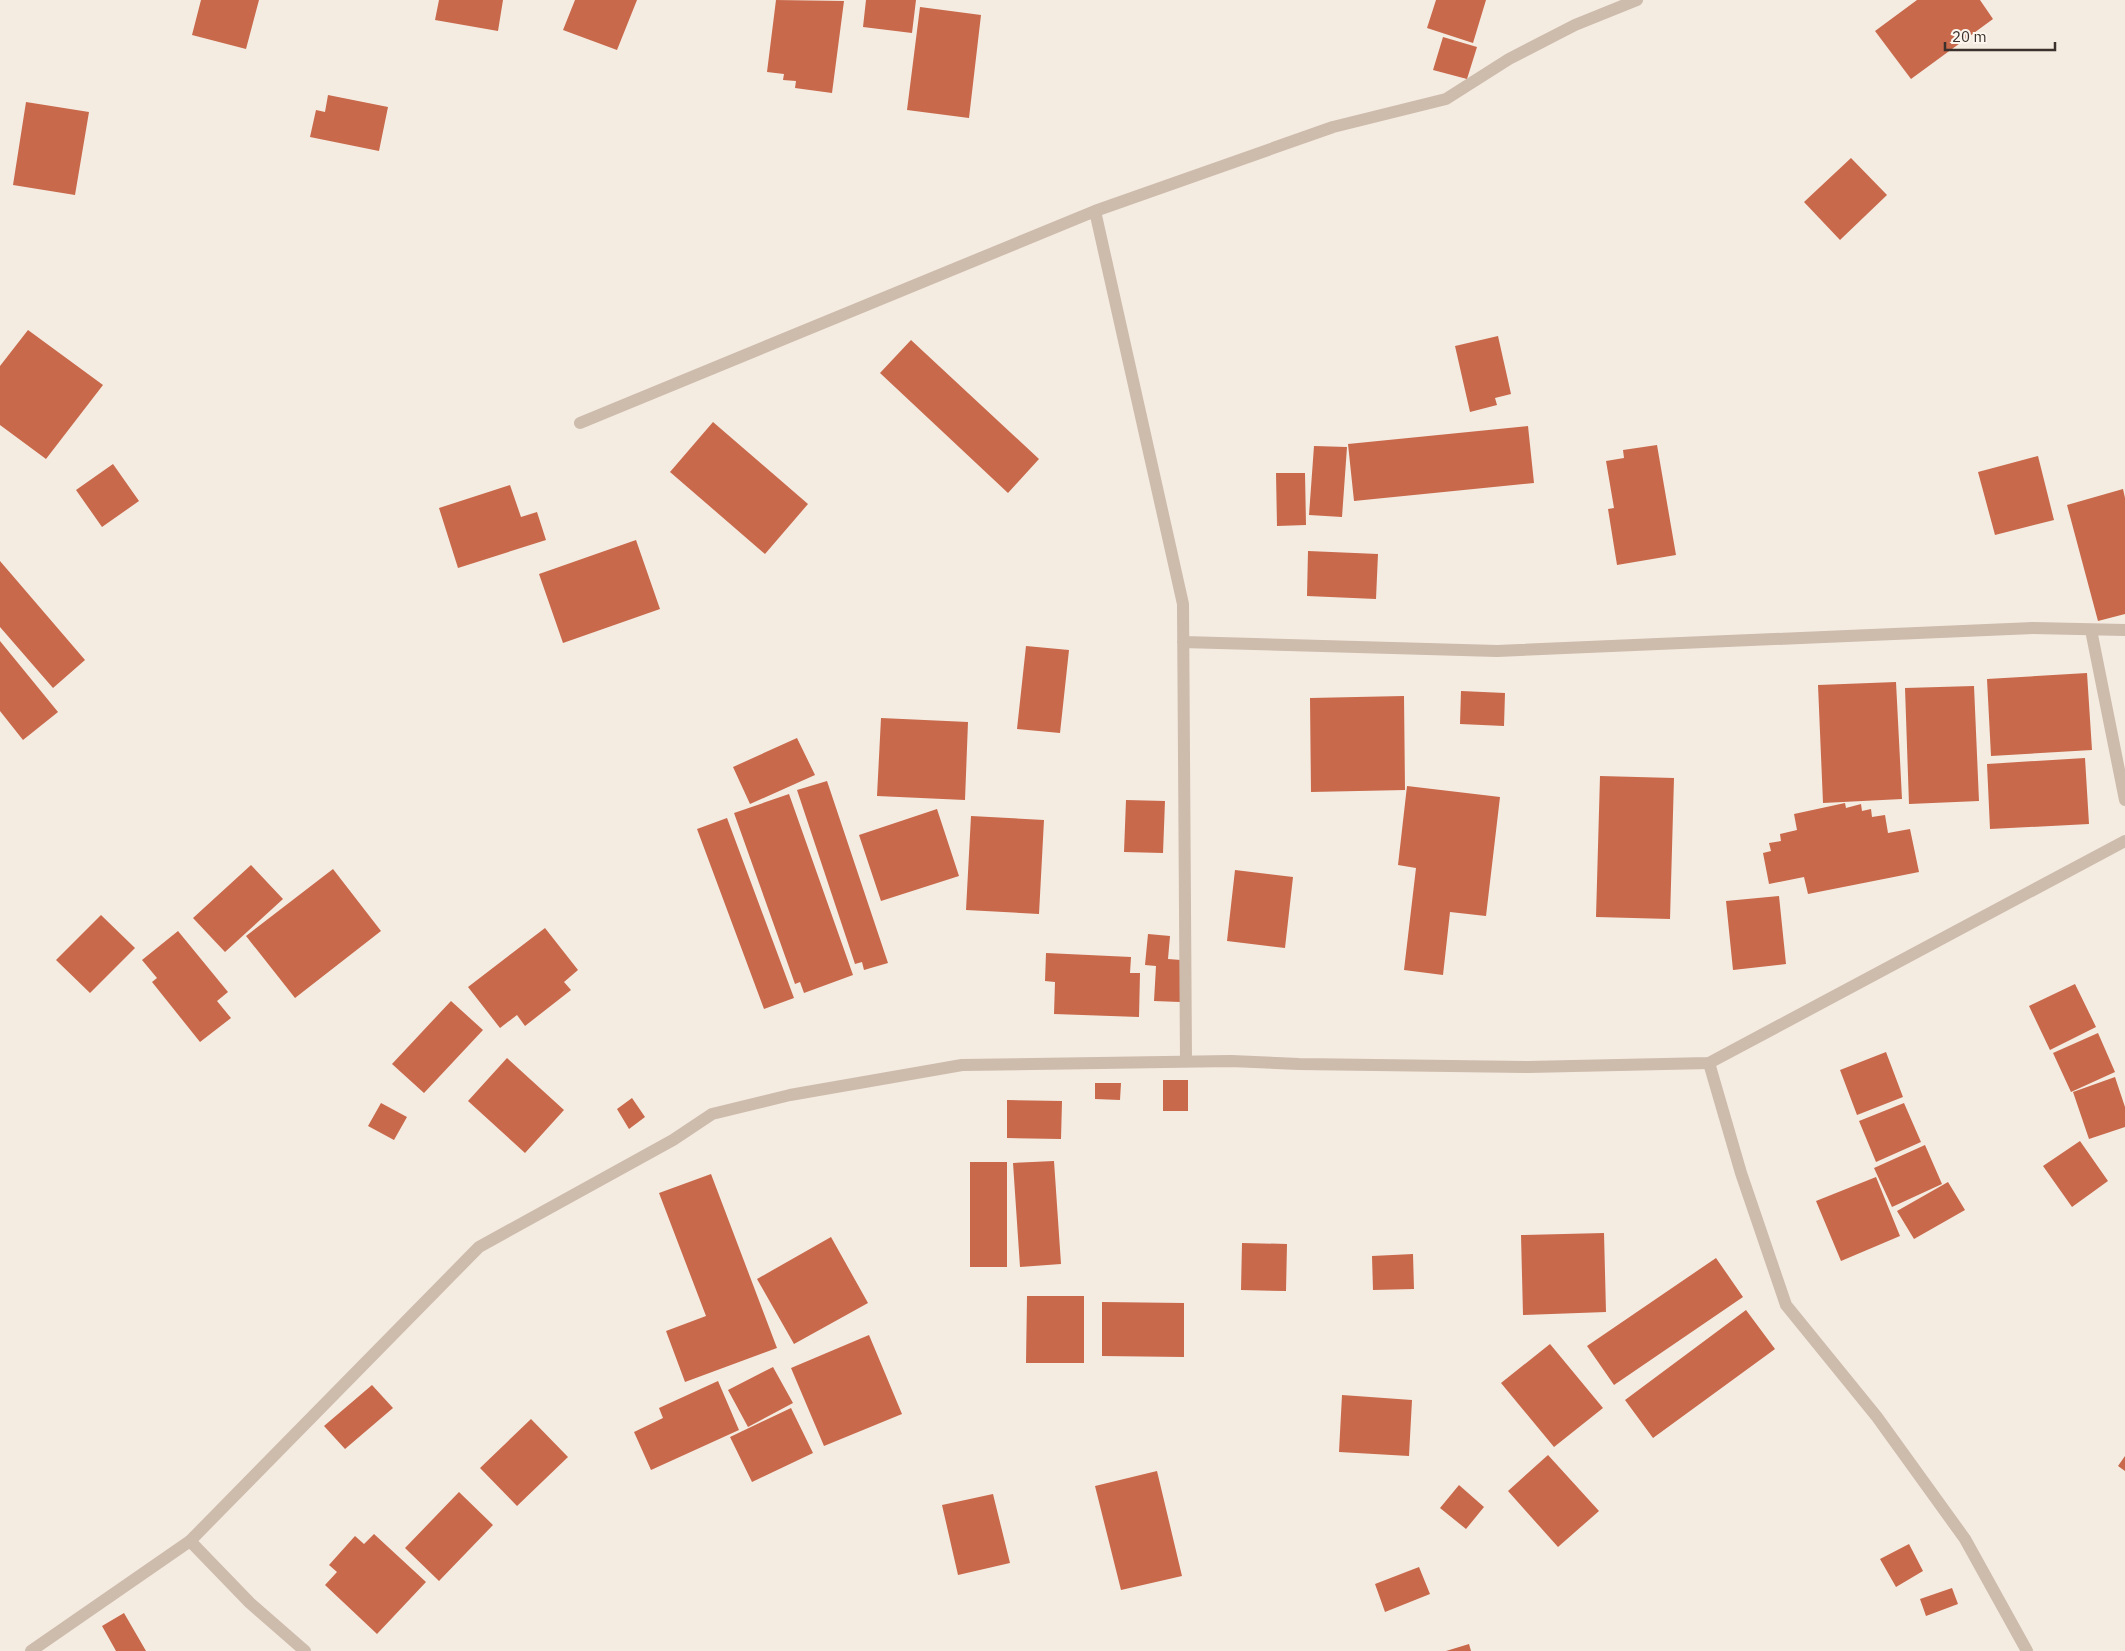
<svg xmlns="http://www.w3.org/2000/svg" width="2125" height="1651" font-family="'IBM Plex Sans',sans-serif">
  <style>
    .building { fill: #c8694b }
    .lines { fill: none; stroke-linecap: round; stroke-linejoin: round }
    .minor { stroke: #cdbbac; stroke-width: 12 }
    .tertiary { stroke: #cdbbac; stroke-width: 12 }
  </style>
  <rect width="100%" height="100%" fill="#f4ebe1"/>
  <path class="building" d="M201,0H259L246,49L192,35Z
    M439,0H503L498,31L435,20Z
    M575,0H637L617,50L563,30Z
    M776,0L844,1L832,93L795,88L796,81L783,80L784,74L767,72Z
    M866,0H916L912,33L863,27Z
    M1436,0H1486L1473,43L1427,28Z
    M1917,0H1980L1993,19L1911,79L1875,31Z
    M920,7L981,15L969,118L907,110Z
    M1443,37L1477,47L1467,79L1433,70Z
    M328,95L388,107L379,151L310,137L316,110L325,112Z
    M26,102L89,112L75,195L13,185Z
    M1851,158L1887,195L1840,240L1804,202Z
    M28,330L103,385L46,459L0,425V366Z
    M1498,336L1511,394L1495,398L1497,405L1470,412L1455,346Z
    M911,340L1039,459L1008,493L880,373Z
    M713,422L808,504L765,554L670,472Z
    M1528,426L1534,483L1354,501L1348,444Z
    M1657,445L1676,555L1617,565L1608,509L1614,508L1606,461L1624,458L1623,450Z
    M1314,446L1347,447L1342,517L1309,515Z
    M2038,456L2054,520L1995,535L1978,472Z
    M113,464L139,501L102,527L76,490Z
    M1276,473H1305L1306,525L1277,526Z
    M510,485L521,517L537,512L546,540L458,568L439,508Z
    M2123,489L2125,498V614L2098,621L2067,505Z
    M636,540L660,609L563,643L539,574Z
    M1308,551L1378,554L1376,599L1307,596Z
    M0,561L85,660L53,688L0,627Z
    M0,641L58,712L23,740L0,711Z
    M1026,646L1069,650L1060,733L1017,729Z
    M2087,673L2092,750L1991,756L1987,679Z
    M1896,682L1902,799L1823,803L1818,685Z
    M1974,686L1979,801L1909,804L1905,688Z
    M1461,691L1505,693L1504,726L1460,724Z
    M1404,696L1405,790L1311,792L1310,698Z
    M881,718L968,722L965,800L877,796Z
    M797,738L815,775L750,804L733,767Z
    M2085,758L2089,824L1990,829L1987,764Z
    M1600,776L1674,778L1670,919L1596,917Z
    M827,781L888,963L864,970L862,962L855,964L797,790Z
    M1407,786L1500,797L1486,916L1450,912L1443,975L1404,970L1416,868L1398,865Z
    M789,794L853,975L804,993L800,982L795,984L734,813Z
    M1126,800L1165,801L1163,853L1124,852Z
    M1845,803L1846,808L1861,804L1862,811L1871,809L1872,817L1885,815L1888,833L1910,829L1919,872L1808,894L1804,877L1769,884L1763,853L1771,851L1769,843L1781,841L1780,834L1797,830L1794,814Z
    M937,809L959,876L881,901L859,835Z
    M971,816L1044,820L1039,914L966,910Z
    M727,818L794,998L764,1009L697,829Z
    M251,865L283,899L225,952L193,918Z
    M333,869L381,931L295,998L246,936Z
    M1235,870L1293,877L1285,948L1227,941Z
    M1779,896L1786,964L1733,970L1726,901Z
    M101,915L135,948L90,993L56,960Z
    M545,928L578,970L564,982L571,990L525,1026L517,1015L500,1028L468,987Z
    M178,931L228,992L217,1001L231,1018L200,1042L152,982L157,978L142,960Z
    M1148,934L1170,936L1168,959L1181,960L1180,1002L1154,1001L1156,966L1145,965Z
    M1046,953L1131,957L1130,973H1140L1139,1017L1054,1014L1055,982L1045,981Z
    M2075,984L2096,1027L2050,1050L2029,1006Z
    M451,1001L483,1030L424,1093L392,1064Z
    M2098,1033L2115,1072L2071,1092L2053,1053Z
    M1886,1052L1903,1097L1857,1115L1840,1070Z
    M507,1058L564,1110L525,1153L468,1101Z
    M2115,1077L2125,1107V1127L2089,1139L2073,1092Z
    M1163,1080H1188V1111H1163Z
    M1095,1083H1121L1120,1100L1095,1099Z
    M632,1098L645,1117L629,1129L617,1109Z
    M1007,1100L1062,1101L1061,1139L1007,1138Z
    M381,1103L407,1117L394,1140L368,1126Z
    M1904,1103L1921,1142L1876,1162L1859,1121Z
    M2080,1141L2108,1181L2072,1207L2043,1166Z
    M1925,1145L1942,1184L1892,1207L1874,1168Z
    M1054,1161L1061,1264L1020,1267L1013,1163Z
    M970,1162H1007V1267H970Z
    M711,1174L777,1348L685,1382L666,1331L706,1316L659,1193Z
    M1876,1177L1900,1236L1841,1261L1816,1201Z
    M1948,1182L1965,1210L1914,1239L1897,1211Z
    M1604,1233L1606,1312L1523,1315L1521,1235Z
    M831,1237L868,1303L794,1344L757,1279Z
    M1242,1243L1287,1244L1286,1291L1241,1290Z
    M1413,1254L1414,1289L1373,1290L1372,1256Z
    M1716,1258L1743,1297L1614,1385L1587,1346Z
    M1027,1296H1084V1363H1026Z
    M1102,1302L1184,1303V1357L1102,1356Z
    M1746,1310L1775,1349L1653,1438L1625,1400Z
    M869,1335L902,1414L824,1446L791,1368Z
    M1550,1344L1603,1408L1554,1447L1501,1383Z
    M773,1367L793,1403L748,1427L728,1390Z
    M718,1381L739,1430L651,1470L634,1432L663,1418L659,1408Z
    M372,1385L393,1408L345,1449L324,1426Z
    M1342,1395L1412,1400L1409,1456L1339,1452Z
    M791,1408L813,1453L752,1482L730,1437Z
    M531,1419L568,1457L517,1506L480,1468Z
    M1548,1455L1599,1511L1558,1547L1508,1491Z
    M2125,1456V1471L2118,1466Z
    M1157,1471L1182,1576L1121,1590L1095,1486Z
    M1459,1485L1484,1507L1466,1529L1440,1508Z
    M459,1492L493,1525L439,1581L405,1548Z
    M993,1494L1010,1563L958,1575L942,1505Z
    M374,1534L426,1582L377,1634L325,1585L337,1572L329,1565L355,1536L364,1544Z
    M1909,1544L1923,1571L1896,1587L1880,1559Z
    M1419,1567L1430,1594L1385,1612L1375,1584Z
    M1952,1588L1958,1604L1926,1616L1920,1599Z
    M124,1613L146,1651H116L102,1626Z
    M1469,1644L1471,1651H1446Z"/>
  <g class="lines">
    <path class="minor" d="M1095,211L1183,604L1186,1061
      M580,423L1095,211L1333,127L1446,99L1509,59L1575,25L1637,0
      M2091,630L2125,800
      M1183,642L1497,651L2033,628L2125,630
      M1709,1063L1741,1173L1786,1305L1877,1417L1965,1539L2027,1651
      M190,1541L250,1603L305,1651"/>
    <path class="tertiary" d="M31,1651L190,1541L479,1247L673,1140L712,1114L790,1095L962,1065L1231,1061L1299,1064L1528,1067L1709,1063L2125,841"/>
  </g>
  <path d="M1945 42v8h110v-8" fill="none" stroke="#3b302b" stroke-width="2.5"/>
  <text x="1952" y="42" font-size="15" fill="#3b302b" stroke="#fbf5ee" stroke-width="4" paint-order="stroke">20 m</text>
</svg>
